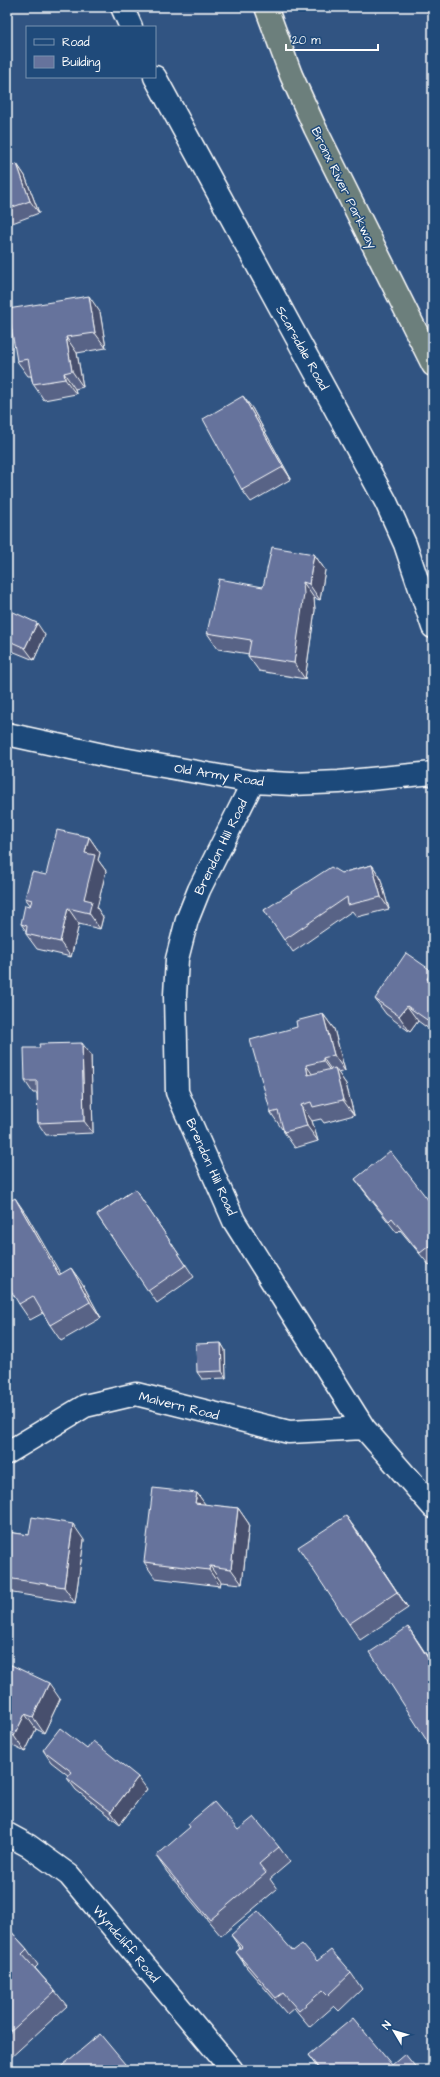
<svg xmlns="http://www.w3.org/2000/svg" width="440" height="2077" font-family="'Architects Daughter',sans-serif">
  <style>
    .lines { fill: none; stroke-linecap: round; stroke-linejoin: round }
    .minor-casing { stroke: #fff; stroke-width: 25 }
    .tertiary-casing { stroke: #fff; stroke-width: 25 }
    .trunk-casing { stroke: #fff; stroke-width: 25 }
    .minor { stroke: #1f4a7a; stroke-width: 22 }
    .tertiary { stroke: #1f4a7a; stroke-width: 22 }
    .trunk { stroke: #6c7f7c; stroke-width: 22 }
    .wall { fill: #586386; stroke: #fff }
    .shaded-wall { fill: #47506d; stroke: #fff }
    .building { fill: #66739c; stroke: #fff }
    .labels { text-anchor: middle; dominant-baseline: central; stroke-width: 3; stroke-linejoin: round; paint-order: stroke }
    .street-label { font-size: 13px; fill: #fff; stroke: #1f4a7a }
  </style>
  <rect width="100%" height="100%" fill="#315482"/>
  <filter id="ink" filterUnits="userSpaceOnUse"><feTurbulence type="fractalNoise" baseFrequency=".025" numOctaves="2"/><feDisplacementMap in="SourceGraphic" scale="8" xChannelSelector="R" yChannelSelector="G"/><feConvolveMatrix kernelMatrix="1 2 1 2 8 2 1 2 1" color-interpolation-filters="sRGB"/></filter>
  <g filter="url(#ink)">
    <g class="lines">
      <defs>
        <path id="minor" d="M122,7L131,27
          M155,77L386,502L405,544L433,627
          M253,782L199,890L187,920L177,959L175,995L177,1092L234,1221L364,1428L433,1507
          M7,1453L85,1406L136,1394L289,1432L364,1428
          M7,1834L29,1846L69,1875L232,2070"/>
        <path id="tertiary" d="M7,734L112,757L253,782L292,784L339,782L433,773"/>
        <path id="trunk" d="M266,7L291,75L315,128L433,365"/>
      </defs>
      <use href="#minor" class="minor-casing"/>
      <use href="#tertiary" class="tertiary-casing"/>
      <use href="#trunk" class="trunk-casing"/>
      <use href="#minor" class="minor"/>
      <use href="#tertiary" class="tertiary"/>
      <use href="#trunk" class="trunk"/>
    </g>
    <path class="wall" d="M17,164L25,176L39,213L7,225V168Z
      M100,312L106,348L77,353L83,387L75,389L76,394L44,400L33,384L31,376H28L17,361Z
      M252,408L291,479L251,502L242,490Z
      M314,554L325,570L320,600L314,598L315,610L305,679L259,671L248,656L249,654L218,649L207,633L263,587Z
      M7,609L45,635L34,660L7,649Z
      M89,837L100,853L98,860L106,871L97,908L103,917L100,929L79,924L71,957L37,949L26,934V931L21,924L31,906L25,898L46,875Z
      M372,865L380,877L389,909L357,917L352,911L293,952L264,910L341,873Z
      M433,972V1032L418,1021L410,1032L386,1014L375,999Z
      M323,1014L334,1029L345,1071L338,1073L346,1084L354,1115L324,1123L321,1119L312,1121L318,1141L295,1148L284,1132L283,1128L282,1129L271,1113L297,1027Z
      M91,1055L93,1133L46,1135L38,1123L37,1093H33L25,1081Z
      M355,1179L433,1206V1262L429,1265L400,1230L397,1233L364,1191Z
      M135,1189L194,1277L157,1303L97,1215Z
      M26,1214L60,1274L82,1283L101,1318L61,1341L50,1325L43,1313L30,1320L19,1304Z
      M221,1343L225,1350L226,1378L202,1379L197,1372Z
      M197,1493L205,1505L238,1508L249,1524L242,1584L221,1582L220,1586L155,1578L144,1562Z
      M357,1531L408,1608L360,1640L349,1624Z
      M7,1532L29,1535L84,1540L75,1603L7,1592Z
      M408,1627L433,1665V1750L429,1744Z
      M7,1663L60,1699L44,1733L36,1729L25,1752L7,1743Z
      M87,1749L147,1789L120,1824L76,1790L67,1778L69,1776L51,1762L43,1750Z
      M238,1830L279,1847L290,1862L270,1879L277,1889L221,1936L167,1872L156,1856Z
      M7,1927L27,1949L38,1965L35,1968L55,1991L67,2006L8,2060L7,2059Z
      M231,1935L293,1951L317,1961L351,1973L362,1989L339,2011L334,2006L310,2027L294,2008L287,2014L247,1968L236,1952L240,1948Z
      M308,2055L392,2065L418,2070H319Z"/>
    <path class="shaded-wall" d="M17,164L25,176L39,213L30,201Z
      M89,296L100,312L106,348L95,333Z
      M66,337L77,353L83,387L72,371Z
      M64,373L75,389L76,394L65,379Z
      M243,396L252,408L291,479L283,467Z
      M314,554L325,570L320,600L309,584Z
      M303,582L314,598L315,610L305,679L294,663Z
      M37,623L45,635L34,660L25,648Z
      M89,837L100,853L98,860L106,871L97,908L103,917L100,929L89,913L84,899L85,853Z
      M372,865L380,877L389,909L381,897Z
      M68,908L79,924L71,957L60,942Z
      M432,971L433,972V987L427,979Z
      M407,1006L418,1021L410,1032L399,1016Z
      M323,1014L334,1029L345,1071L334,1055Z
      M82,1043L91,1055L93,1133L84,1121Z
      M323,1058L334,1074V1076L323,1061Z
      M306,1065L317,1081L308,1075Z
      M335,1068L346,1084L354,1115L343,1100Z
      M301,1105L312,1121L318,1141L307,1126Z
      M15,1198L26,1214L70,1290L59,1275Z
      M71,1268L82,1283L101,1318L90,1302Z
      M221,1343L225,1350L226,1378L222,1371Z
      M197,1493L208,1508L195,1503Z
      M238,1508L249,1524L242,1584L231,1569Z
      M346,1516L357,1531L408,1608L397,1592Z
      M73,1524L84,1540L75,1603L64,1587Z
      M210,1566L221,1582L220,1586L209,1570Z
      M408,1627L419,1643L433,1665V1666Z
      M49,1683L60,1699L44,1733L33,1717Z
      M25,1714L36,1729L25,1752L14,1736Z
      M138,1777L147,1789L120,1824L111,1812Z"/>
    <path class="building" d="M17,164L30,201L7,209V168Z
      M89,296L95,333L66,337L72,371L64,373L65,379L33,384L28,359L17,361L8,309Z
      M243,396L283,467L242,490L203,419Z
      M272,547L314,554L309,584L303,582L304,594L294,663L248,656L251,640L207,633L219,579L263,587Z
      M7,609L37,623L25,648L7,640Z
      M57,830L89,837L85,853L95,855L84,899L92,901L89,913L68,908L60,942L26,934L27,926L21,924L25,905L30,906L32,900L25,898L32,872L46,875Z
      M372,865L381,897L348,905L347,897L284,940L264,910L331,867L341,873Z
      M406,953L432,971L427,979L433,983V1024L407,1006L399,1016L375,999Z
      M323,1014L334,1055L323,1058V1061L306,1065L308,1075L335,1068L343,1100L313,1107L311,1102L301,1105L307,1126L284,1132L278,1111L271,1113L250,1040L297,1027L296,1021Z
      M82,1043L84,1121L38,1123L37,1081H25L24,1048H40L39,1044Z
      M390,1151L433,1206V1243L420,1253L392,1218L389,1221L355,1179Z
      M135,1189L186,1265L148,1291L97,1215Z
      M15,1198L59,1275L71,1268L90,1302L50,1325L33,1296L19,1304L7,1284V1203Z
      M433,1341V1349L430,1343Z
      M221,1343L222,1371L197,1372L196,1344Z
      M153,1488L197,1493L195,1503L238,1508L231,1569L210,1566L209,1570L144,1562Z
      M346,1516L397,1592L349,1624L298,1547Z
      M32,1517L73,1524L64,1587L7,1578V1532L29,1535Z
      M408,1627L433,1666V1741L429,1744L370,1652Z
      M7,1663L49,1683L33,1717L25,1714L14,1736L7,1732Z
      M60,1728L87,1749L93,1741L138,1777L111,1812L67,1778L72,1772L43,1750Z
      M214,1802L238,1830L254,1817L279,1847L259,1864L266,1873L210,1920L156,1856L190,1827L188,1824Z
      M258,1911L293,1951L302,1944L317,1961L331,1950L351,1973L328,1995L323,1990L299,2011L283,1993L276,1998L236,1952L242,1947L231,1935Z
      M7,1927L27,1949L22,1954L55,1991L7,2035Z
      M353,2018L392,2065L405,2054L418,2070H320L308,2055Z
      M100,2034L130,2070H57Z"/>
  </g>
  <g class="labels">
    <g class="street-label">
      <text transform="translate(344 188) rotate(64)">Bronx River Parkway</text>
      <text transform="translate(302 348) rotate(61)">Scarsdale Road</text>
      <text transform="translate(219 775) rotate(9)">Old Army Road</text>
      <text transform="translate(221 847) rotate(-64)">Brendon Hill Road</text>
      <text transform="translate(211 1167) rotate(66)">Brendon Hill Road</text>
      <text transform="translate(179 1406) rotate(14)">Malvern Road</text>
      <text transform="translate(126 1944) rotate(50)">Wyndcliff Road</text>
    </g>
  </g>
  <rect width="440" height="2077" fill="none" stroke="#1f4a7a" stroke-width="24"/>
  <rect x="12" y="12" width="416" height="2053" fill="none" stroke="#fff" stroke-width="1.5" filter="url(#ink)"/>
  <rect x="26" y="26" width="130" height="52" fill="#1f4a7a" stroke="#7992af"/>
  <rect x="34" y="39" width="20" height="6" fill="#1f4a7a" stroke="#7992af"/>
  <text x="62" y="46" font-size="12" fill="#ffffff">Road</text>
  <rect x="34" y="56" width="20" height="12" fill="#66739c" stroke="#7992af"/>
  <text x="62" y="66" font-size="12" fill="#ffffff">Building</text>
  <g transform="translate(394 2031) rotate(308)" stroke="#1f4a7a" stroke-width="3" paint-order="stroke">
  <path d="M0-3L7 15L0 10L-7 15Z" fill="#ffffff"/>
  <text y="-6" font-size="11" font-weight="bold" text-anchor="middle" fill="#ffffff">N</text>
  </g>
  <path d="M286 44v6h92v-6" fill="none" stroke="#ffffff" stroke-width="2"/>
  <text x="292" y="44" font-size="12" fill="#ffffff" stroke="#1f4a7a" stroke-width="3" paint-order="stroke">20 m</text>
</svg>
